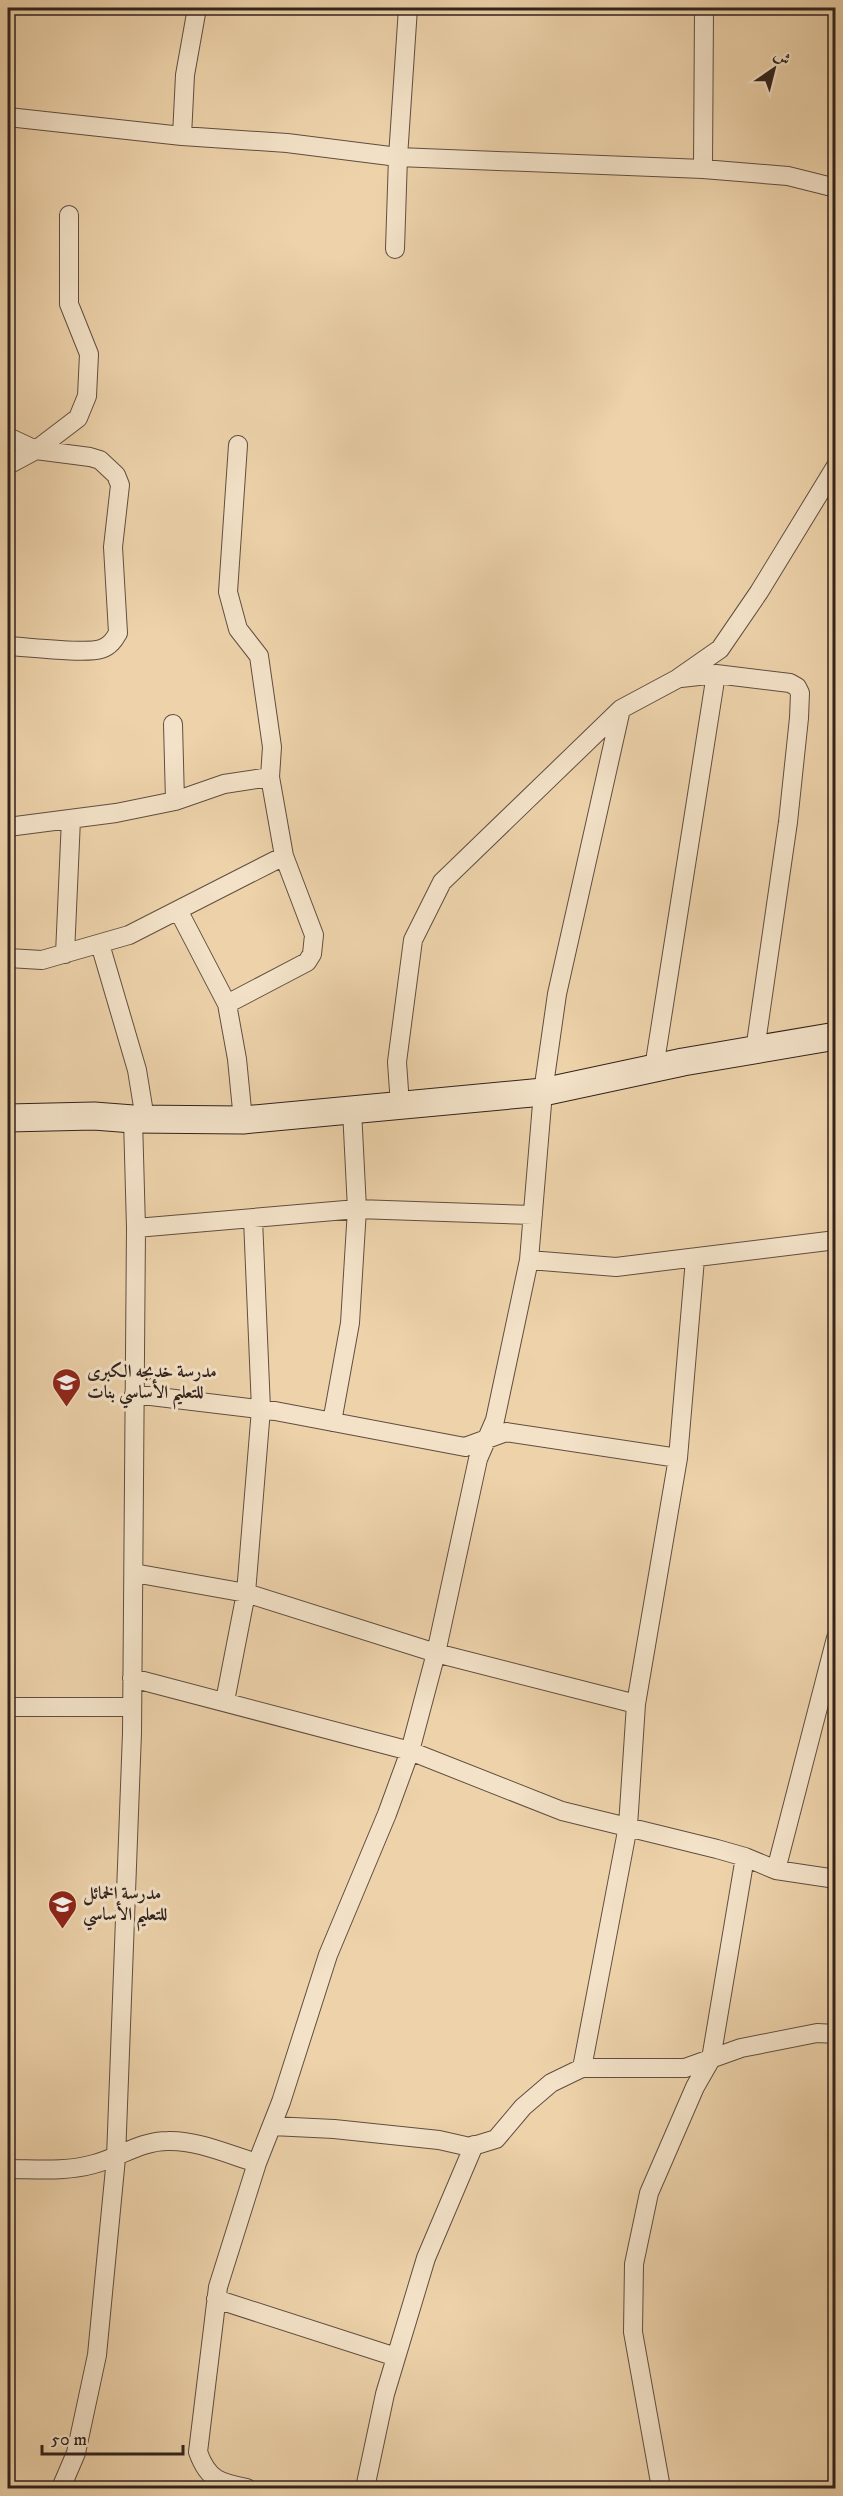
<svg xmlns="http://www.w3.org/2000/svg" width="843" height="2496" font-family="'IM FELL DW Pica',Amiri,serif">
  <style>
    .lines { fill: none; stroke-linecap: round; stroke-linejoin: round }
    .street-casing { stroke: #604e40; stroke-width: 20 }
    .secondary-casing { stroke: #31221c; stroke-width: 29 }
    .street { stroke: #f3e2c8; stroke-width: 18 }
    .secondary { stroke: #f3e2c8; stroke-width: 27 }
    .labels { text-anchor: middle; dominant-baseline: central; stroke-width: 6; stroke-linejoin: round; paint-order: stroke }
    .poi-label { font-size: 18px; font-weight: bold; fill: #31221c; stroke: #f3e2c8; text-anchor: start }
  </style>
  <rect width="100%" height="100%" fill="#edd2aa"/>
  <filter id="stains"><feTurbulence type="fractalNoise" baseFrequency=".00333" numOctaves="4"/><feColorMatrix values="0 0 0 0 .2 0 0 0 0 .09 0 0 0 0 .02 0 0 0 .5 -.17"/></filter>
  <radialGradient id="worn" r=".72"><stop offset=".6" stop-color="#630" stop-opacity="0"/><stop offset="1" stop-color="#630" stop-opacity=".3"/></radialGradient>
  <g class="lines">
    <defs>
      <path id="street" d="M8,117L182,136L287,143L398,157L703,169L788,176L836,188
        M182,136L185,75L197,8
        M703,169L704,8
        M395,249L398,157L408,8
        M8,437L36,450L90,457L100,460L116,475L120,485L113,547L118,633C114,640 110,646 101,649C85,654 28,647 8,646
        M8,465L36,450L78,418L87,396L89,354L69,304V215
        M681,678L716,674L790,683L797,687L800,693L799,718L788,822L755,1050
        M173,724L175,801
        M8,827L116,813L175,801L224,784L270,777
        M178,910L227,1004L237,1059L243,1120
        M100,944L137,1070L145,1119
        M65,954L71,819
        M8,958L42,960L129,935L284,856
        M227,1004L307,962L312,954L314,935L284,856L270,777L272,747L259,656L238,629L228,592L238,445
        M654,1068L716,674
        M400,1105L397,1062L413,940L442,882L621,709L677,679L720,649L759,592L836,466
        M136,1228L357,1209L533,1215
        M529,1260L616,1267L836,1240
        M134,1394L275,1411L465,1447L506,1432L678,1458
        M332,1422L350,1323L357,1209L352,1110
        M134,1573L246,1593L436,1653L636,1704
        M132,1678L410,1751L562,1811L717,1849L745,1857L776,1870L836,1879
        M225,1701L246,1593L261,1409L253,1219
        M8,1707H132
        M776,1870L836,1638
        M582,2068L628,1826L636,1704L678,1458L695,1259
        M272,2126L334,2129L439,2140L470,2147L496,2139L523,2107L551,2083L582,2068H685L741,2048L817,2033L836,2034
        M8,2169C36,2169 66,2172 94,2164C120,2157 141,2141 168,2141C197,2140 230,2155 257,2163
        M216,2299L396,2357
        M61,2488L76,2453L97,2355L116,2158L132,1733L136,1228L133,1119
        M247,2488C220,2483 208,2480 198,2452L218,2287L257,2163L281,2102L328,1955L387,1814L410,1751L436,1653L478,1459L495,1420L529,1260L543,1092L557,994L621,709
        M365,2488L385,2394L426,2258L474,2145
        M661,2488L633,2332L634,2264L649,2193L695,2087L711,2059L745,1857"/>
      <path id="secondary" d="M8,1118L94,1116L133,1119L243,1120L543,1092L683,1062L836,1036"/>
    </defs>
    <use href="#street" class="street-casing"/>
    <use href="#secondary" class="secondary-casing"/>
    <use href="#street" class="street"/>
    <use href="#secondary" class="secondary"/>
  </g>
  <defs>
    <symbol id="school-pin" viewBox="-11 -11 22 30"><path d="M0 17L-7.5 6A9.5 9.5 0 1 1 7.5 6Z" fill="#8f2418" stroke="#f3e2c8"/><path d="M0-5L7-2L0 1L-7-2ZM-4 1L0 2.5L4 1V4Q0 6-4 4Z" fill="#fff"/></symbol>
  </defs>
  <g fill-rule="evenodd">
    <use href="#school-pin" x="50" y="1366" width="33" height="45"/>
    <use href="#school-pin" x="46" y="1888" width="33" height="45"/>
  </g>
  <g class="labels">
    <g class="poi-label">
      <text x="87" y="1372">مدرسة خديجه الكبرى<tspan x="87" dy="21">للتعليم الأساسي بنات</tspan></text>
      <text x="83" y="1894">مدرسة الخمائل<tspan x="83" dy="21">للتعليم الأساسي</tspan></text>
    </g>
  </g>
  <rect width="843" height="2496" fill="none" stroke="#edd2aa" stroke-width="30"/>
  <rect x="9" y="9" width="825" height="2478" fill="none" stroke="#31221c" stroke-width="3"/>
  <rect x="15" y="15" width="813" height="2466" fill="none" stroke="#31221c" stroke-width="1.5"/>
  <g transform="translate(774 69) rotate(35)" stroke="#f3e2c8" stroke-width="4.5" paint-order="stroke">
  <path d="M0-4.5L10 22L0 15L-10 22Z" fill="#31221c"/>
  <text y="-9" font-size="16" font-weight="bold" text-anchor="middle" fill="#31221c">ش</text>
  </g>
  <path d="M42 2445v9h141v-9" fill="none" stroke="#31221c" stroke-width="3"/>
  <text x="51" y="2445" font-size="18" fill="#31221c" stroke="#f3e2c8" stroke-width="4.5" paint-order="stroke">50 m</text>
  <rect width="100%" height="100%" filter="url(#stains)"/>
  <rect width="100%" height="100%" fill="url(#worn)"/>
</svg>
